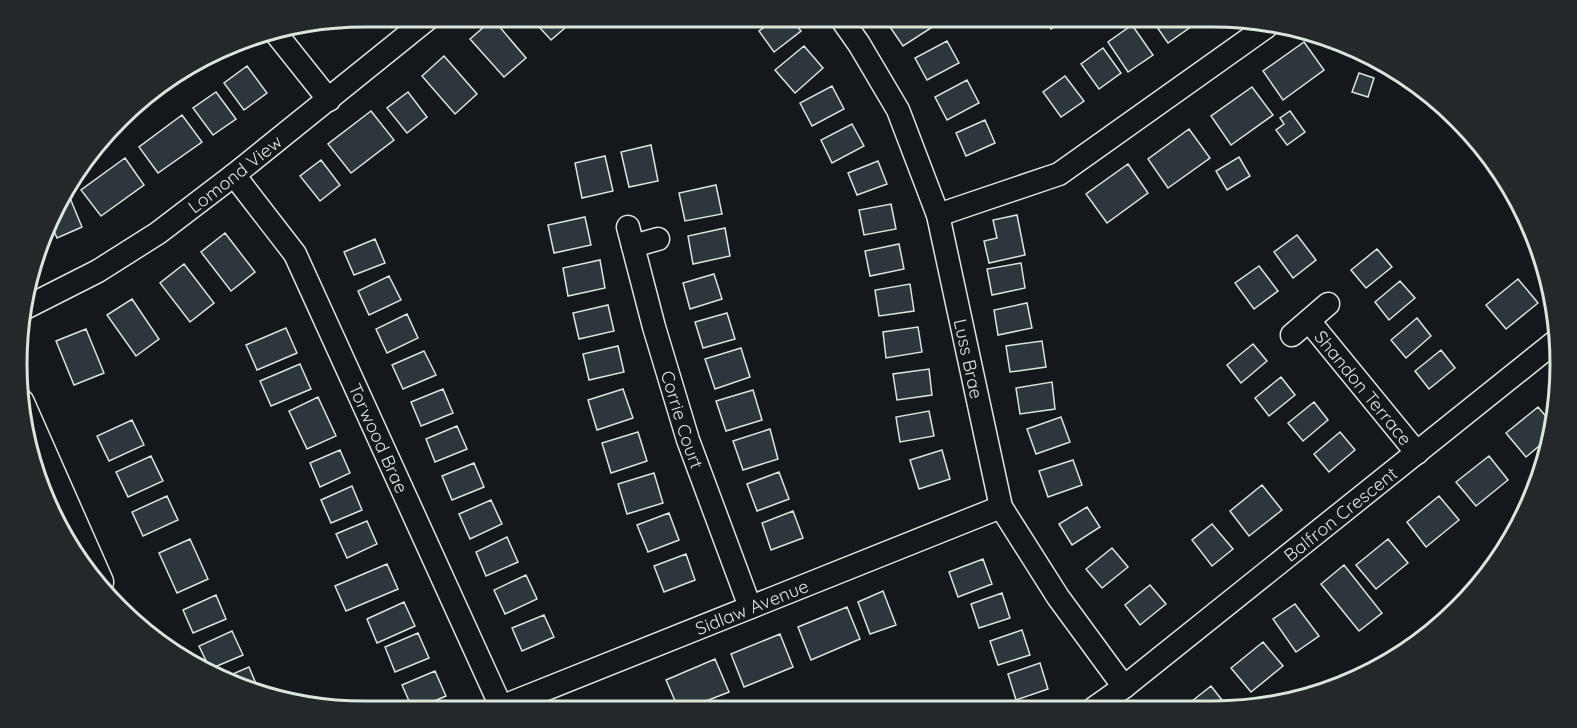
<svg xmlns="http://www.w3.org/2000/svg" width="1577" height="728" font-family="Quicksand,sans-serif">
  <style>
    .building { fill: #2c363c; stroke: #d8e6dc; stroke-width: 1.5 }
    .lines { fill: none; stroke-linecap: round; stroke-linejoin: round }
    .minor-casing { stroke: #d8e6dc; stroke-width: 25 }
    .tertiary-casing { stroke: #d8e6dc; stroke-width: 31 }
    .minor { stroke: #14181c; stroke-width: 22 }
    .tertiary { stroke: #14181c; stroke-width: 28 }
    .labels { text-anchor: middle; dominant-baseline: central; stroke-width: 4.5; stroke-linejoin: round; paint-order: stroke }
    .street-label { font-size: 18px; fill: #d8e6dc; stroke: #14181c }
    .rim { fill: none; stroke: #d8e6dc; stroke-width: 3 }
  </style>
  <rect width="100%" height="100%" fill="#14181c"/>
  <path class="building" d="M530,17H570L573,21L551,40Z
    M778,17H790L801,31L774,52L759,31Z
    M899,17H948L903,46L888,24Z
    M1043,17H1070L1051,29Z
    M1150,17H1186L1192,26L1168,43Z
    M493,19L526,58L504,77L470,39Z
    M1132,25L1153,55L1128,72L1108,42Z
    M947,41L959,63L927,80L915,58Z
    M1304,42L1324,70L1283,100L1263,71Z
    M804,46L823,68L795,93L775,70Z
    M1103,48L1121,73L1099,89L1081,64Z
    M444,56L477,94L455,114L422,76Z
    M247,66L267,93L244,110L224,83Z
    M1359,73L1374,78L1368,97L1352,92Z
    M1065,76L1084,101L1061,117L1043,92Z
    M967,80L979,103L947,120L935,97Z
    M832,86L844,109L812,126L800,103Z
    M1252,87L1273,115L1231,145L1211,116Z
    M216,92L236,119L213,135L193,108Z
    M408,92L427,117L407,133L387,108Z
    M371,111L394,140L351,173L328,144Z
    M1290,111L1305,132L1287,145L1276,130L1284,124L1280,118Z
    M182,115L202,142L158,173L139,147Z
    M985,120L995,143L966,156L956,133Z
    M852,124L864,146L832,163L821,140Z
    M1189,129L1210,158L1168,188L1148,159Z
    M651,145L658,181L629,187L621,152Z
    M605,156L613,191L582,198L575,163Z
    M1239,157L1250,176L1227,190L1216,171Z
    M125,158L144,185L101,216L81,190Z
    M321,160L340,185L320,201L300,176Z
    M878,161L887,184L857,195L848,173Z
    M1128,164L1148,193L1107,223L1086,194Z
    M716,185L722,214L685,221L679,193Z
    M70,198L82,227L57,238L51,224L59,202Z
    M891,204L896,229L864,235L859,210Z
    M1017,215L1025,255L989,263L984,241L997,238L993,220Z
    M585,217L591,245L554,253L548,225Z
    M725,228L730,256L693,264L688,236Z
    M225,233L255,272L231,291L201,252Z
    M1297,235L1316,260L1293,278L1274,252Z
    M375,239L385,263L354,275L344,252Z
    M899,244L904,269L870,276L865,251Z
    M1377,249L1392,267L1366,288L1351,270Z
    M600,260L605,288L568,296L563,268Z
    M1021,263L1025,288L992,295L987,269Z
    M184,264L214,303L190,322L160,283Z
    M1259,266L1278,291L1254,309L1235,283Z
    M714,274L722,299L690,309L683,283Z
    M389,276L401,300L369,315L358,291Z
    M1518,279L1538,303L1506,329L1486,305Z
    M1400,281L1415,298L1389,320L1375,302Z
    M910,284L914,311L879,316L875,290Z
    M132,299L159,339L136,356L107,315Z
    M1027,303L1032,328L998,335L994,310Z
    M608,305L614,331L579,339L573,313Z
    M727,313L735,339L703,348L695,322Z
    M407,314L418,338L387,353L376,329Z
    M1417,318L1431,336L1406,358L1391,340Z
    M918,327L922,352L886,358L883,332Z
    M286,328L297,353L257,370L246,345Z
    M86,329L104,373L74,385L56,341Z
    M1042,341L1046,367L1010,372L1006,346Z
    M1253,344L1267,361L1241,383L1227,365Z
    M618,346L624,372L589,380L583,354Z
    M741,348L750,377L715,389L705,359Z
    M1441,350L1455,368L1429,389L1415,371Z
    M424,351L436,375L403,389L392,365Z
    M300,364L311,389L271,406L260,381Z
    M929,369L932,395L897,400L893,374Z
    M1281,377L1295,395L1269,416L1255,398Z
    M1052,382L1055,409L1020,414L1016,388Z
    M443,389L453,413L421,426L411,402Z
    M623,389L633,418L597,430L588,400Z
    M753,390L762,420L726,431L716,401Z
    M318,397L336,436L307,449L289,411Z
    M1314,402L1328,420L1303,441L1288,423Z
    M1538,407L1549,420L1545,441L1526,457L1506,433Z
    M929,411L934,436L900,442L896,417Z
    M1061,417L1070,442L1036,454L1027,429Z
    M132,420L144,445L109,461L97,436Z
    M457,426L467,449L435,462L426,439Z
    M770,429L778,459L743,470L733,441Z
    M638,432L647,461L611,473L602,443Z
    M1340,432L1355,450L1329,472L1314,454Z
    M340,450L350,473L320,487L310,463Z
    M942,450L950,479L919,489L910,460Z
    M151,456L163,481L128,497L116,472Z
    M1489,456L1508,480L1476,506L1456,482Z
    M1073,460L1082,485L1048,497L1039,471Z
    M474,463L484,487L452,500L442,476Z
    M779,472L789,499L757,511L747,484Z
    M654,473L663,503L627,514L618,484Z
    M1262,485L1282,510L1249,536L1230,511Z
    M352,486L362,510L331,523L321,500Z
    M167,496L178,520L143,536L132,512Z
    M1439,496L1459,520L1426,547L1407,522Z
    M491,500L502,524L470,539L459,514Z
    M1087,507L1100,527L1072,545L1059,524Z
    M793,511L803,538L771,550L762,523Z
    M669,513L679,540L648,552L637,525Z
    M367,521L377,544L347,558L336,534Z
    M1212,524L1233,549L1212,566L1192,540Z
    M507,537L518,562L486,576L476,552Z
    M190,539L208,579L177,593L159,553Z
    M1388,539L1408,563L1376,589L1356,565Z
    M1112,548L1128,567L1102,588L1086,569Z
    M686,554L695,580L664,592L654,566Z
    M983,559L992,584L958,597L949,572Z
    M387,564L398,589L346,611L335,586Z
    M1344,565L1382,613L1359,631L1321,584Z
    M526,575L537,599L505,614L494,590Z
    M1150,585L1166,604L1140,625L1125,605Z
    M883,591L896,625L870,634L858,602Z
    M1002,593L1010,618L979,628L971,604Z
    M216,595L226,619L193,633L183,610Z
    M404,602L415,626L377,643L367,619Z
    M1295,604L1319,636L1296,652L1273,619Z
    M847,607L860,639L811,660L798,627Z
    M544,615L554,637L522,651L512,628Z
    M1022,630L1030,655L998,665L990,641Z
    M232,631L243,655L210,669L199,646Z
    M418,633L429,658L395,672L385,647Z
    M780,634L793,667L744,687L731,654Z
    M1263,642L1283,666L1251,692L1231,668Z
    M715,659L729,692L683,710H679L666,680Z
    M1040,663L1048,689L1016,700L1008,674Z
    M249,667L259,691L231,685L221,679Z
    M435,671L446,696L413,710L402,685Z
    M1211,686L1229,709H1182Z
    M457,704L460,711H441Z"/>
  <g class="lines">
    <defs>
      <g id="minor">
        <path id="s1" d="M840,17L859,44L898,110L938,215L1001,507L1058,597L1124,687"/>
        <path d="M274,31L329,100"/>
        <path id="s2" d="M234,175L295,254L503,711"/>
        <path d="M938,215L1059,174L1266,27"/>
        <path id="s3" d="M628,227L654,327L688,440L750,607"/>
        <path d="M633,246L658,239"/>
        <path id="s4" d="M23,309L98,271L158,233L234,175L430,17"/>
        <path id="s5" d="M1309,321L1417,453"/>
        <path d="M1292,335L1328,304"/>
        <path id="s6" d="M501,707L1001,507"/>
        <path id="s7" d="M1093,709L1124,687L1556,341"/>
      </g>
      <path id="tertiary" d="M20,403L99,582"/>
    </defs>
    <use href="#minor" class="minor-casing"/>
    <use href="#tertiary" class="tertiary-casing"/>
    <use href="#minor" class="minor"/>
    <use href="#tertiary" class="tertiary"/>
  </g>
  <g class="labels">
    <g class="street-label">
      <text stroke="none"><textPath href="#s4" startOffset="252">Lomond View</textPath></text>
      <text stroke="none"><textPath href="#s1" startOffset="369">Luss Brae</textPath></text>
      <text stroke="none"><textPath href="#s5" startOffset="86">Shandon Terrace</textPath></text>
      <text stroke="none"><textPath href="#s3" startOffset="200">Corrie Court</textPath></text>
      <text stroke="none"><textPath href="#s2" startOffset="302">Torwood Brae</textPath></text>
      <text stroke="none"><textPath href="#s7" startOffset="315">Balfron Crescent</textPath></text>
      <text stroke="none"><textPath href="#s6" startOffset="270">Sidlaw Avenue</textPath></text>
    </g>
  </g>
  <path d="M0 0H1577V728H0ZM364 27H1213A337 337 0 0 1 1550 364V364A337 337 0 0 1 1213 701H364A337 337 0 0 1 27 364V364A337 337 0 0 1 364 27Z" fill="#24282b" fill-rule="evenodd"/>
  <path class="rim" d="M364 27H1213A337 337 0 0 1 1550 364V364A337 337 0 0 1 1213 701H364A337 337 0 0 1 27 364V364A337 337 0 0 1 364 27Z"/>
</svg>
